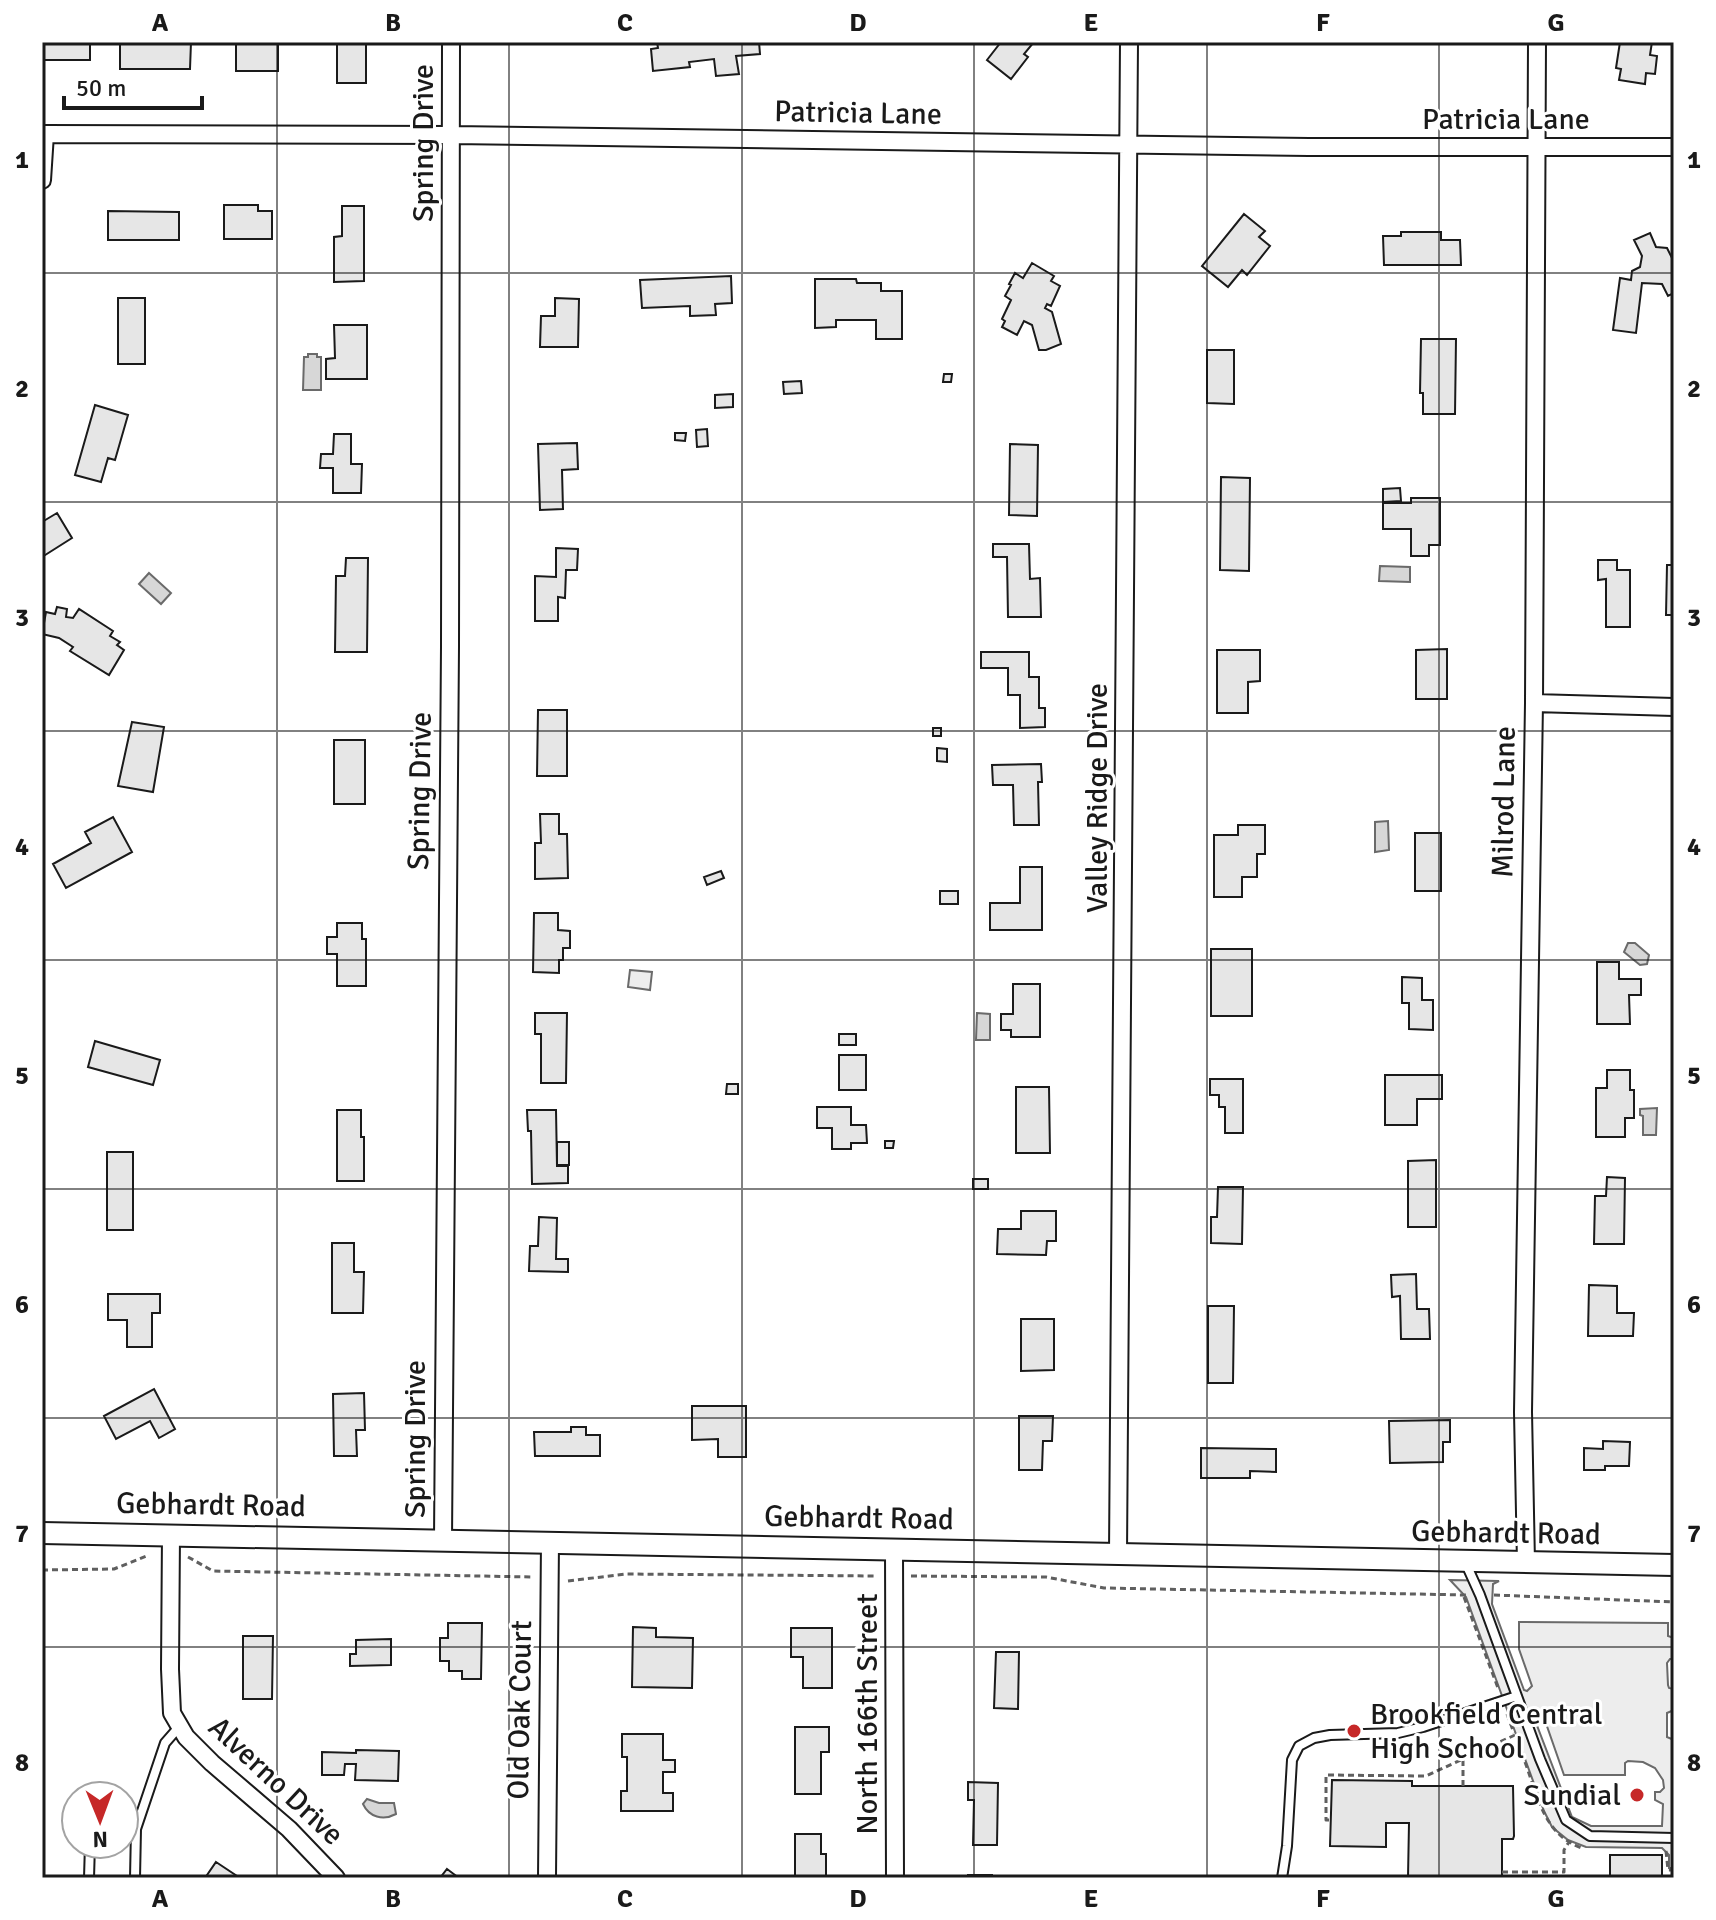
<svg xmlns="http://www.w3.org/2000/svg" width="1716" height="1920" font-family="Signika,sans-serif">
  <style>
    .built { fill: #ededed; stroke: #6a6a6a; stroke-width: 2; fill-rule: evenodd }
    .water { fill: #d7d7d7; stroke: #6a6a6a; stroke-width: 2 }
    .building { fill: #e6e6e6; stroke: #1a1a1a; stroke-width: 2 }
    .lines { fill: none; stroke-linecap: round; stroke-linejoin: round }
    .service-casing { stroke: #1a1a1a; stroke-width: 12 }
    .minor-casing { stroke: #1a1a1a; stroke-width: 20 }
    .tertiary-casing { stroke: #1a1a1a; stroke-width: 24 }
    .path { stroke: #5f5f5f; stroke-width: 3; stroke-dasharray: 6 4; stroke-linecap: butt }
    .service { stroke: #fff; stroke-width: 8 }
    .minor { stroke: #fff; stroke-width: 16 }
    .tertiary { stroke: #fff; stroke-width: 20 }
    .grid { fill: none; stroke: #1a1a1a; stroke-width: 2; stroke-opacity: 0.55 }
    .poi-dot { fill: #c62828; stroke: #fff; stroke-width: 3 }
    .labels { text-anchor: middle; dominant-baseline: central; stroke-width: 6; stroke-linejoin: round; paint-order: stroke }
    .street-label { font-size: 30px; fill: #1a1a1a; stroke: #fff }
    .poi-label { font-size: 30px; fill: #1a1a1a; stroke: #fff; text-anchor: start }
    .neatline { fill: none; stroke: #1a1a1a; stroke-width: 3 }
    .grid-label { font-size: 26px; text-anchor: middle; font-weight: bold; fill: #1a1a1a }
  </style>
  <rect width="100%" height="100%" fill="#fff"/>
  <path class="built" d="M630,970L652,972L650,990L628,987Z
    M1450,1580L1499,1581L1493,1584L1492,1604L1524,1690L1527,1691L1532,1686L1519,1649V1622L1668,1623V1636L1674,1638V1659H1670L1667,1663L1668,1685L1669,1688L1674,1689V1710L1667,1713V1737L1674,1740V1868H1669V1855L1662,1848L1586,1847L1568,1840L1552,1827L1544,1811L1466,1597ZM1536,1709L1542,1712L1564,1775H1625V1763L1628,1761L1643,1762L1655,1768L1663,1780L1664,1788L1660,1792H1655V1800L1663,1804L1662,1826H1591L1572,1817L1533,1715Z"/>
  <path class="water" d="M308,354H317V357H321V390H303L304,357H308Z
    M1380,566L1410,567V582L1379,581Z
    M149,573L171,593L161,604L139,584Z
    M1388,821L1389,850L1375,852V822Z
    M1628,943H1635L1649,955L1647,964L1640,965L1624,952Z
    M977,1013L990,1014V1040H976Z
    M1657,1108L1656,1135H1643V1116L1640,1115V1109Z
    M367,1799L379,1803H394L396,1814C383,1821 369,1817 363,1804Z"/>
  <path class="building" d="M42,42H90V60H42Z
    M120,42H191L190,69H120Z
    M236,42H278V71H236Z
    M337,42H366V83H337Z
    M657,42H759L760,54L736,56L739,74L716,76L714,59L689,62L690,67L653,71L651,49L658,48Z
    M1001,42H1034L1024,54L1028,57L1011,79L987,60Z
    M1620,42H1652L1650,55L1657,56L1655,74L1646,73L1645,84L1619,80L1621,69L1616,68Z
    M224,205H258V211H272V239H224Z
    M342,206H364V281L334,282V237L342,236Z
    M108,211L179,212V240H108Z
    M1244,214L1265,231L1259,237L1270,246L1247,275L1242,270L1228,287L1202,266Z
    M1401,232H1441V240H1460L1461,265H1384L1383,236H1401Z
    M1650,233L1656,247L1667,248L1674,262V293L1668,296L1662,284L1642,283L1636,333L1613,330L1620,278L1631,280L1632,271L1640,267L1642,256L1634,240Z
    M1032,263L1054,276L1051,281L1060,286L1051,306L1047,304L1045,308L1052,312L1061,344L1046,350H1039L1032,325L1024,321L1017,335L1002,327L1005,321L1002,319L1011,300L1005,296L1011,285L1009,284L1015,273L1023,278Z
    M731,276L732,303L715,304L716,315L690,316V306L642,308L640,280Z
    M815,279H856L857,283H881V291H902V339H876V320H836V327L815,328Z
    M118,298H145V364H118Z
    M555,298L579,299L578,347H540L541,316H555Z
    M334,325H367V379H326V359L335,358Z
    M1421,339H1456L1455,414H1423V393H1420Z
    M1207,350H1234V404L1207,403Z
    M944,374H952L951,382H943Z
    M801,381L802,393L784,394L783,382Z
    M733,394V407L715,408V395Z
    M95,405L128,415L115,460L108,458L101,482L75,475Z
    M707,429L708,446L697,447L696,430Z
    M675,433H686L685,441L675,440Z
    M334,434H351V464H362L361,493H333V468H320L321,454H333Z
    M577,443L578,469L562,470L563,509L540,510L538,444Z
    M1010,444L1038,445L1037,516L1009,515Z
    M1221,477L1250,478L1249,571L1220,570Z
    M1400,488L1401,501L1383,502V489Z
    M1411,498H1440V545H1429V556H1411V529H1383V503H1411Z
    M57,513L72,538L42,557V522Z
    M993,544H1029L1030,579L1040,578L1041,617H1008L1007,557H993Z
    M556,548L578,549L577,570H566L565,598L558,597V621H535V576L556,577Z
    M346,558H368L367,652H335L336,576H345Z
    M1598,560H1617V570H1630V627H1606V579L1598,580Z
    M1667,565H1674V615H1666Z
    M57,607L67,609L66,617L73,618L79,609L113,631L110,636L120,642L117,645L124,650L109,675L70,651L73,647L59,638L42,634L46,612L55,614Z
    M1447,649V699H1416V650Z
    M1217,650H1260V681L1248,682V713H1217Z
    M981,652H1029V677H1039V708H1045V727L1020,728V695H1008V668H981Z
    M538,710H567V776H537Z
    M132,722L164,727L153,792L118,786Z
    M933,728H941V736H933Z
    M334,740H365V804H334Z
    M937,748L947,749V762L937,761Z
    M1041,764L1042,782H1038L1039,825H1014L1013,785H993L992,765Z
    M540,814H559V834H567L568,878L535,879V843H541Z
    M113,817L132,852L66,888L53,864L91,843L85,832Z
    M1238,825H1265V854H1257V877H1242V897H1214V835H1238Z
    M1415,833H1441V891H1415Z
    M1020,867H1042V930H990V903H1020Z
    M721,871L724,878L707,885L704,877Z
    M940,891H958V904H940Z
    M534,913H558V930L570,931V948H563V960H559V973L533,972Z
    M337,923H362V939H366V986H337V954H327V937H337Z
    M1211,949H1252V1016H1211Z
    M1597,962H1619V979H1641V995H1629L1630,1024H1597Z
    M1402,977L1422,978V1000H1433V1030L1409,1029V1003H1402Z
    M1013,984H1040V1037H1011V1030H1001V1014H1013Z
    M535,1013H567L566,1083H541V1034H535Z
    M839,1034H856V1045H839Z
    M95,1041L160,1060L153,1085L88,1067Z
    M839,1055H866V1090H839Z
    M1607,1070H1630V1090H1634V1118H1625V1137H1596V1088H1607Z
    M1385,1075H1442V1099H1417V1125H1385Z
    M1210,1079H1243V1133H1225V1107H1219V1095H1210Z
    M727,1084H738V1094H726Z
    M1016,1087H1049L1050,1153H1016Z
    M817,1107H851V1125H866L867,1143H851V1149H832V1128H817Z
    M337,1110H361V1137H364V1181H337Z
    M527,1110H556L557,1166H568V1183L532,1184L531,1131H528Z
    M885,1141H894L893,1148H885Z
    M557,1142H569V1165H557Z
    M107,1152H133V1230H107Z
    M1436,1160V1227H1408V1161Z
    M1607,1177L1625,1178L1624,1244H1594L1595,1196H1606Z
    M973,1179H988V1189H973Z
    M1218,1187H1243L1242,1244L1211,1243V1217H1217Z
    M1021,1211H1056V1241H1047L1046,1255L997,1254L998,1229H1021Z
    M539,1217L557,1218L556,1259H568V1272L529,1271L530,1246H538Z
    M332,1243H354V1272H364L363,1313H332Z
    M1416,1274L1417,1309H1429L1430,1339H1401L1400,1296L1392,1297L1391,1275Z
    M1589,1285L1617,1286V1313H1634L1633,1336H1588Z
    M108,1294H160V1313H152V1347H127V1320H108Z
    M1208,1306H1234L1233,1383H1208Z
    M1021,1319H1054V1370L1021,1371Z
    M154,1389L175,1429L159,1438L150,1421L116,1439L104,1416Z
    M364,1393L365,1430H356L357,1456H334L333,1394Z
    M692,1406H746V1457H718V1439L692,1440Z
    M1019,1416H1053L1052,1441H1043L1042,1470H1019Z
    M1450,1420V1442H1443V1462L1390,1463L1389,1421Z
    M571,1427H586V1435H600V1456H535L534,1432H571Z
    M1603,1441L1630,1442L1629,1466H1605V1470H1584V1448L1603,1449Z
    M1201,1448L1276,1449V1472L1250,1471V1478H1201Z
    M448,1623H482L481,1679H462V1671H449V1661H440V1638H448Z
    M633,1627L656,1628V1637L693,1638L692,1688L632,1687Z
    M791,1628H832V1688H803V1657H791Z
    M243,1636H273L272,1699H243Z
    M391,1639V1665L350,1666V1654H356V1640Z
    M996,1652H1019L1018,1709L994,1708Z
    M795,1727H829V1752H821V1794H795Z
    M622,1734H663V1760H675V1772H663V1793H673V1811H621V1791H627V1757H622Z
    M356,1750L399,1751L398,1781L355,1780L356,1764H345L344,1775H322V1752L356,1753Z
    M1332,1780L1412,1781V1786H1513L1514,1836L1513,1839H1502V1878H1408L1409,1823H1386V1847L1330,1846Z
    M968,1782L998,1783L997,1845H973L974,1800H968Z
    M795,1834H821V1854H826V1878H795Z
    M1610,1855H1662V1878H1610Z
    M216,1862L240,1878H205Z
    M447,1869L459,1878H440Z
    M968,1875H992V1878H968Z"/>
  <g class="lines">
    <defs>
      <path id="service" d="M1466,1564L1480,1595L1540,1759L1566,1820L1590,1836L1674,1838
        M124,1829H136L165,1743L179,1727
        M89,1878L90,1844
        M135,1878L136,1829
        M1282,1878L1287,1846L1292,1760L1299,1746L1314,1738L1330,1735L1398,1733L1423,1727L1517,1696"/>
      <path id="minor" d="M42,134L452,135L1309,147H1674
        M42,180L45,134
        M1534,703L1674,707
        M171,1534L170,1669L172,1713L186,1737L212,1763L289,1829L336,1878
        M443,1540L450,647L451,42
        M894,1549L895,1878
        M1118,1554L1129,42
        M1526,1563L1523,1412L1534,703L1537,42
        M547,1878L550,1542"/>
      <path id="tertiary" d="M42,1533C586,1539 1130,1558 1674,1565"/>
    </defs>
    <use href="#service" class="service-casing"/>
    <use href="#minor" class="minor-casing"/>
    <use href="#tertiary" class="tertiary-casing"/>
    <path class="path" d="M188,1557L213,1571L533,1577
      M42,1570L114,1569L149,1555
      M911,1576L1046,1577L1104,1588L1466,1595
      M568,1581L626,1574L876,1576
      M1494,1595L1674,1602
      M1464,1597L1498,1688
      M1507,1714L1514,1733
      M1525,1762C1538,1797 1544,1835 1582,1848
      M1463,1786V1759
      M1329,1820H1326V1775L1426,1776L1515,1735
      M1666,1851L1668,1870H1674
      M1502,1872H1564V1850L1569,1842"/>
    <use href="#service" class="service"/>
    <use href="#minor" class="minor"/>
    <use href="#tertiary" class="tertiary"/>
  </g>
  <path class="grid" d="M277,42V1878M509,42V1878M742,42V1878M974,42V1878M1207,42V1878M1439,42V1878M42,273H1674M42,502H1674M42,731H1674M42,960H1674M42,1189H1674M42,1418H1674M42,1647H1674"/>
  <g class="poi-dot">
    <circle cx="1354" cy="1731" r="8"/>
    <circle cx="1637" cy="1795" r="8"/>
  </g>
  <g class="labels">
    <g class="street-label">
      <text transform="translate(858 113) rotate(1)">Patricia Lane</text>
      <text x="1506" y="119">Patricia Lane</text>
      <text transform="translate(423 143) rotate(-90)">Spring Drive</text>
      <text transform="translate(420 791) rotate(-89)">Spring Drive</text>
      <text transform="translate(1097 798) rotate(-90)">Valley Ridge Drive</text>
      <text transform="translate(1504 802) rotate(-89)">Milrod Lane</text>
      <text transform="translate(415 1439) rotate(-90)">Spring Drive</text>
      <text transform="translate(211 1505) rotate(1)">Gebhardt Road</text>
      <text transform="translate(859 1518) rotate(1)">Gebhardt Road</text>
      <text transform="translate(1506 1533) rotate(1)">Gebhardt Road</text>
      <text transform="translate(520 1710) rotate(-89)">Old Oak Court</text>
      <text transform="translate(867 1714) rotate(-90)">North 166th Street</text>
      <text transform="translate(276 1781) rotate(43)">Alverno Drive</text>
    </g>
    <g class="poi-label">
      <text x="1370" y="1714">Brookfield Central<tspan x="1370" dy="34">High School</tspan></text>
      <text x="1621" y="1795" text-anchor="end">Sundial</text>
    </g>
  </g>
  <rect width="1716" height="1920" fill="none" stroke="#ffffff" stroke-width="88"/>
  <g transform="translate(100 1820) rotate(179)"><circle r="38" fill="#ffffff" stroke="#a3a3a3" stroke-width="2"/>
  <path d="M0-6L14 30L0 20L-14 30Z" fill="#c62828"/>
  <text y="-12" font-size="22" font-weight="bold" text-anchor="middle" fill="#1a1a1a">N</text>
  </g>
  <path d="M64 96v12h138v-12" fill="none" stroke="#1a1a1a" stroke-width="4"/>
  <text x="76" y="96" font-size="24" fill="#1a1a1a" stroke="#ffffff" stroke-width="6" paint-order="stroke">50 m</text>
  <rect x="44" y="44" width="1628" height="1832" class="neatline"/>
  <g class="grid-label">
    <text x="160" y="31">A</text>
    <text x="393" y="31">B</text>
    <text x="625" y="31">C</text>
    <text x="858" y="31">D</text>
    <text x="1091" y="31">E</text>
    <text x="1323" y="31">F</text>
    <text x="1556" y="31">G</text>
    <text x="22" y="168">1</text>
    <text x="1694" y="168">1</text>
    <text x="22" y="397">2</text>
    <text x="1694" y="397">2</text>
    <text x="22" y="626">3</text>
    <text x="1694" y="626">3</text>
    <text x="22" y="855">4</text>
    <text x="1694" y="855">4</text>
    <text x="22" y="1084">5</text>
    <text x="1694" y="1084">5</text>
    <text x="22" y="1313">6</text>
    <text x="1694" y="1313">6</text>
    <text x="22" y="1542">7</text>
    <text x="1694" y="1542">7</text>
    <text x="22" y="1771">8</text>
    <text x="1694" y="1771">8</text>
    <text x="160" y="1907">A</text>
    <text x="393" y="1907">B</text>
    <text x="625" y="1907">C</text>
    <text x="858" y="1907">D</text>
    <text x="1091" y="1907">E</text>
    <text x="1323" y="1907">F</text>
    <text x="1556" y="1907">G</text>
  </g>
</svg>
